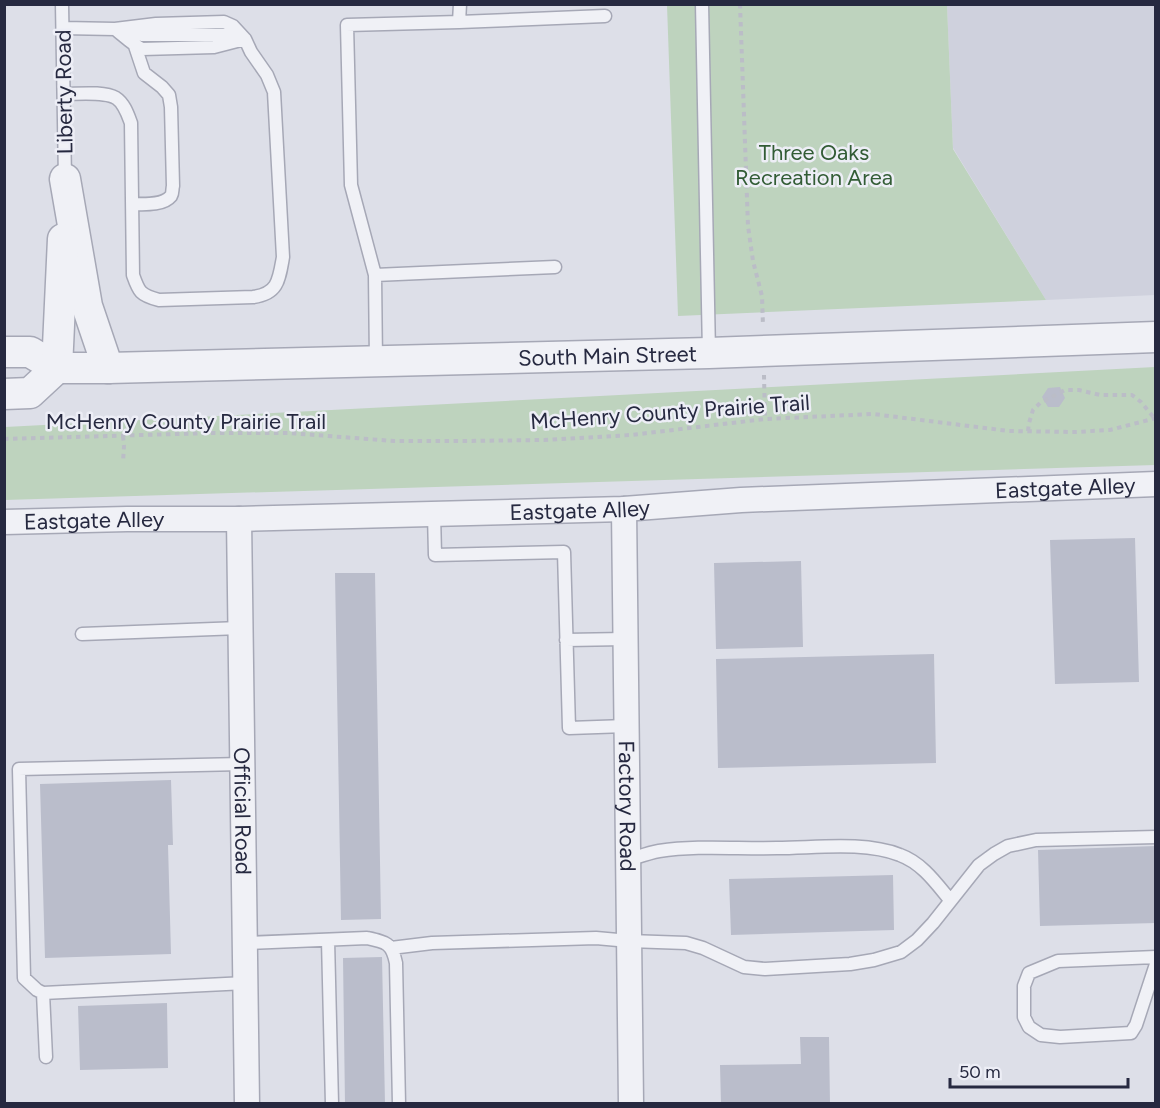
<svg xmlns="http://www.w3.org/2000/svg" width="1160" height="1108" font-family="Figtree,sans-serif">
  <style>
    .built { fill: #cfd1dd }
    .green { fill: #bed3be }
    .building { fill: #babdcb }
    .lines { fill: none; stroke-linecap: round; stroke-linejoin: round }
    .service-casing { stroke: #a6a8b6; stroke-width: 15 }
    .minor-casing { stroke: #a6a8b6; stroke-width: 27 }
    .tertiary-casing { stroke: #a6a8b6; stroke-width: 33 }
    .path { stroke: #bbbdc7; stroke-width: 4; stroke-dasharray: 4.5 4.5; stroke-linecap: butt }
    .service { stroke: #f0f1f6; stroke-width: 12 }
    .minor { stroke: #f0f1f6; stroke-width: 24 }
    .tertiary { stroke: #f0f1f6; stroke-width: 30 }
    .labels { text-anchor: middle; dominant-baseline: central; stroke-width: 5; stroke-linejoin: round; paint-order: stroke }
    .street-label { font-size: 22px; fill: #262940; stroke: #edeef6 }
    .park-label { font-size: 22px; fill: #325c35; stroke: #edeef6 }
  </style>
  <rect width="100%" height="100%" fill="#dddfe8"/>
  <path class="built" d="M947,5H1155V295L1046,300L953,148Z"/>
  <path class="green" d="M667,5H947L953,149L1046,300L678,316Z
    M1155,367V465L5,500V427Z"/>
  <path class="building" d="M1060,387L1065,398L1059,407H1048L1042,397L1048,388Z
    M1135,538L1139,682L1055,684L1050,540Z
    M801,561L803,647L716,649L714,563Z
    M335,573H375L381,919L341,920Z
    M934,654L936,763L718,768L716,659Z
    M171,780L173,845H168L171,954L45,958L40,784Z
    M1156,846V923L1040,926L1038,850Z
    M893,875L894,930L731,935L729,879Z
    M382,957L385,1104H345L343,958Z
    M167,1003L168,1068L80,1070L78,1006Z
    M800,1037H829L830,1104H721L720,1065L801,1064Z"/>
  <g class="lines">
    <defs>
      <path id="service" d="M62,4L65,179
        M702,4L709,353
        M459,22L605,16
        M63,28L115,29L156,24L224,22L233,26L245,39L251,52L267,75L274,92L283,257C279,280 278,294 253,297L159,300C140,295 139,292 133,275L131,123C128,115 124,103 116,98C104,91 78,94 64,94
        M115,29C123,35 133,45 142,49L214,47L245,39
        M122,30L142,35H226L245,39
        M132,204C143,204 163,206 171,196C173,193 172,189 173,186L171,107L169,95L162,87L144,73L135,46
        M375,275L555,267
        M376,362L375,275L351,185L347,25L459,22L460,4
        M434,514L435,555L564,552L569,728L626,726
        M82,634L240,628
        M566,640L625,639
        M628,860C638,857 648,853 659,851C698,845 738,849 777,848C815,848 864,841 900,855C922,863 936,883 950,900
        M328,940L332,1104
        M245,943L367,938C386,942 392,943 396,963L399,1104
        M391,948L432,943L596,938L629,941L686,943L703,948L744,967L765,969L850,964L874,960L901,952L917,940L933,923L979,865L994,854L1008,846L1036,840L1156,837
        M1156,957L1058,961L1029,973L1024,986V1017L1029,1027L1041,1035L1060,1037L1131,1033L1136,1025L1156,964
        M43,993L37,990L24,978L19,769L242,764
        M46,1057L43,993L246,983"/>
      <g id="minor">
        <path id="s1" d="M624,509L631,1104"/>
        <path id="s2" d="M239,519L247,1104"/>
        <path id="s3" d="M4,522L127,519H239L624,509L741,500L1156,484"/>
      </g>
      <g id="tertiary">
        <path d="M65,179L87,306L108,368"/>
        <path id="s4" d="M4,352H30L57,368H108L709,353L1156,337"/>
        <path d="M57,368L63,239"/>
        <path d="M4,394L30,393L57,368"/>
      </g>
    </defs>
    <use href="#service" class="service-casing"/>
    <use href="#minor" class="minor-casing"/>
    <use href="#tertiary" class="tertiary-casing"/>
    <path class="path" d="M740,4L748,226L753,261L762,296L763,326
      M764,375L765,419
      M1028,431L1029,423L1033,410L1040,403L1065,390H1079L1100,395H1132L1141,402L1155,419
      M123,436L124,446L123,462
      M4,439L212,433H289L394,441H464L544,440L631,435L765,419L873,414L1009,431L1075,432L1110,430L1156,418"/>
    <use href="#service" class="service"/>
    <use href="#minor" class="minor"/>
    <use href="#tertiary" class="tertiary"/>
  </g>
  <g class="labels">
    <g class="street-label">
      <text transform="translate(64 92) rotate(-91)">Liberty Road</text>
      <text stroke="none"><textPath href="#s4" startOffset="608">South Main Street</textPath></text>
      <text transform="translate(670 412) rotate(-4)">McHenry County Prairie Trail</text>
      <text x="186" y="421">McHenry County Prairie Trail</text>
      <text stroke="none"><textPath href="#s3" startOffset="1062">Eastgate Alley</textPath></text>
      <text stroke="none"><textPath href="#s3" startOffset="576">Eastgate Alley</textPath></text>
      <text stroke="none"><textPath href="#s3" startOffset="90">Eastgate Alley</textPath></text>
      <text stroke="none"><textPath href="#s1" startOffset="297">Factory Road</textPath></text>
      <text stroke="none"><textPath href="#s2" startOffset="292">Official Road</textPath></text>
    </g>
    <g class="park-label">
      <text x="814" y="152">Three Oaks<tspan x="814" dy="25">Recreation Area</tspan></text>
    </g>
  </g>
  <rect width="1160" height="1108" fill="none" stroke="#262940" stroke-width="12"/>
  <path d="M950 1078v9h178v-9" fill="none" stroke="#262940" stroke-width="3"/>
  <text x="959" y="1078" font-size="18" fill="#262940" stroke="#edeef6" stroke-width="4.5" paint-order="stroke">50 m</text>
</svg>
